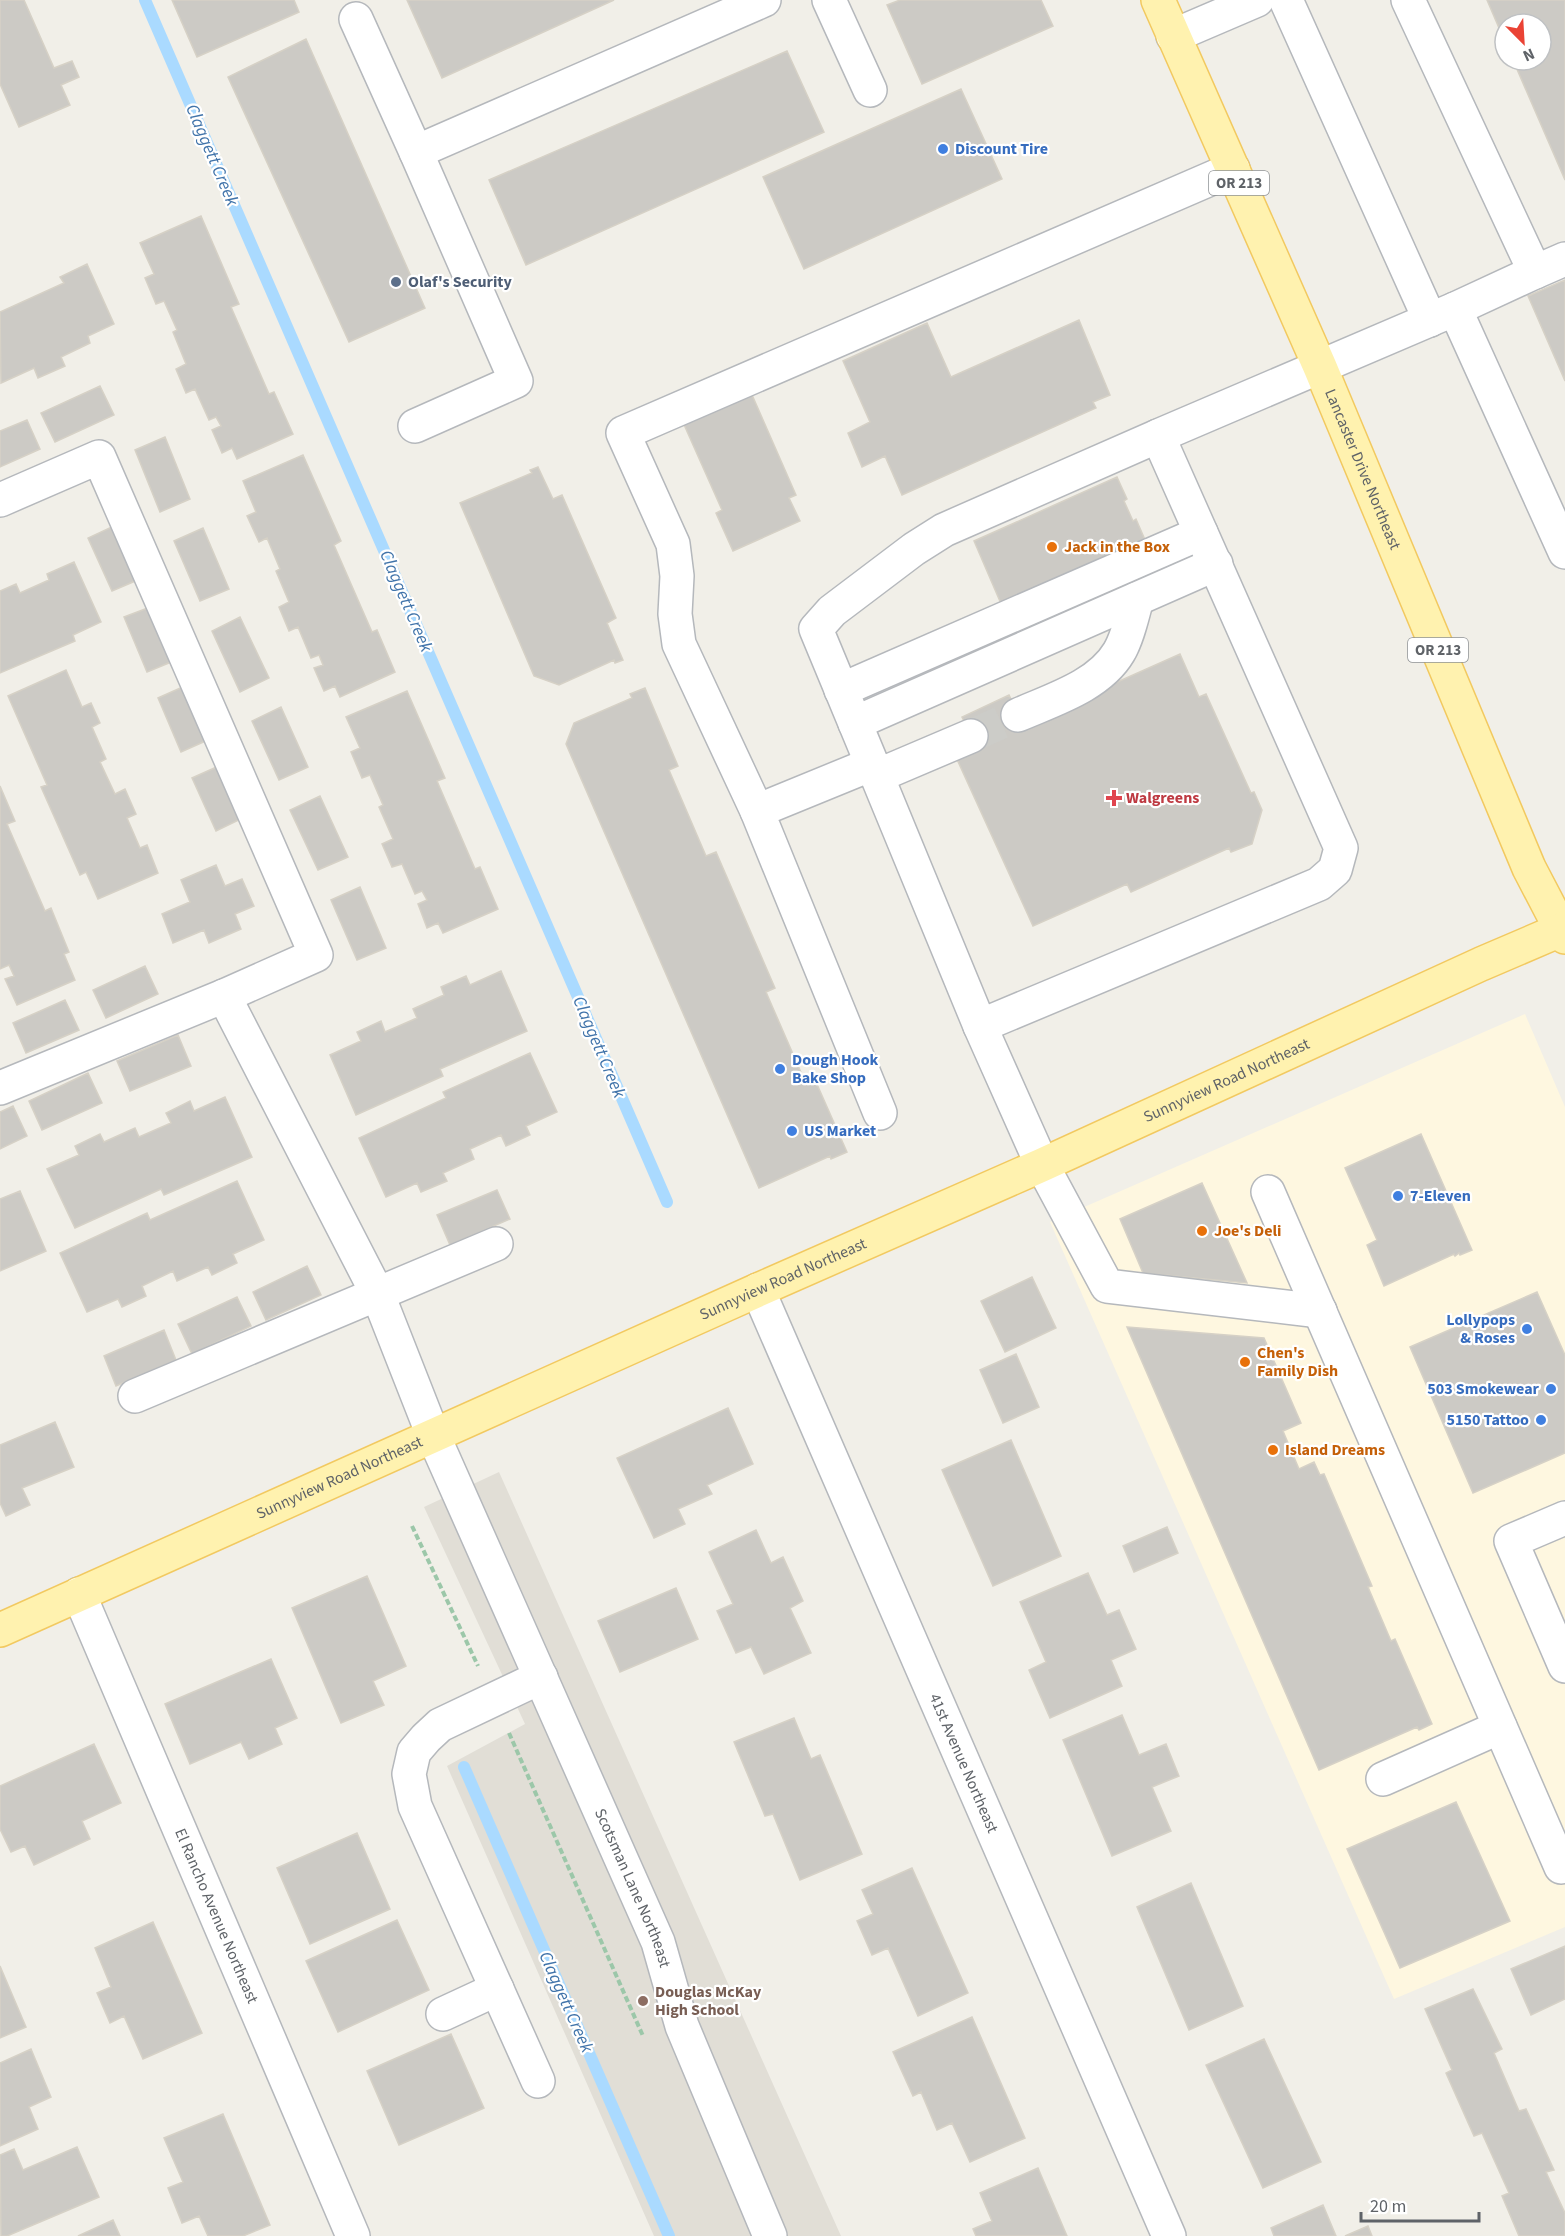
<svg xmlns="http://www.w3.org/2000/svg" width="1565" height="2236" font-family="'Source Sans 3',sans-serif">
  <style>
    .commercial { fill: #fef7e0 }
    .education { fill: #e1ded6 }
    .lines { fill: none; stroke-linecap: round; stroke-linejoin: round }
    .stream { stroke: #aadaff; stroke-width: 12 }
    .building { fill: #cccac5; stroke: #d6d1c6; stroke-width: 1.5 }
    .minor-tunnel { stroke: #ccccc8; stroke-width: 33; stroke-dasharray: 33 16; stroke-linecap: butt }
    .minor-casing { stroke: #b5b8bc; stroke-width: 36 }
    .major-casing { stroke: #f2c960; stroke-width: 36 }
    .path { stroke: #9cc7a9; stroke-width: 4; stroke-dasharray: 6 3; stroke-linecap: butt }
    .minor { stroke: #fff; stroke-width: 33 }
    .major { stroke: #fff2af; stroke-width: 33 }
    .shop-dot { fill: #3f7fe0; stroke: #fff; stroke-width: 2 }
    .service-dot { fill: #5c6f8a; stroke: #fff; stroke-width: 2 }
    .food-dot { fill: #e8710a; stroke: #fff; stroke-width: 2 }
    .health-dot { fill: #e0444e; stroke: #fff; stroke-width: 2 }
    .education-dot { fill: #8d6e63; stroke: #fff; stroke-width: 2 }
    .labels { text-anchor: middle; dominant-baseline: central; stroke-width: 4.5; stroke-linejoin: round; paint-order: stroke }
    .shield { fill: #fff; stroke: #8f9295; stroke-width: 1.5 }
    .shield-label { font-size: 15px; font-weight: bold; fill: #5f6368 }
    .shop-label { font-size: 16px; font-weight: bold; fill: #366cbe; stroke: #fff; text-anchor: start }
    .service-label { font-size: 16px; font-weight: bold; fill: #4e5e75; stroke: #fff; text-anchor: start }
    .street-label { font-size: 16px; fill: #5f6368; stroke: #fff }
    .food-label { font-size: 16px; font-weight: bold; fill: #c56008; stroke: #fff; text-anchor: start }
    .health-label { font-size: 16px; font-weight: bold; fill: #be3a42; stroke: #fff; text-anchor: start }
    .education-label { font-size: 16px; font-weight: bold; fill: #785e54; stroke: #fff; text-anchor: start }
    .water-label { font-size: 18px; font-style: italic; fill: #4174aa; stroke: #fff }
  </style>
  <rect width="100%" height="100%" fill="#f1efe8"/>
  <path class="commercial" d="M1525,1014L1565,1107V1927L1394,1999L1050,1222Z"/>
  <path class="education" d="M499,1472L841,2236H654L447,1766L525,1724L424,1507Z"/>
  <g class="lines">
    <path class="stream" d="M145,0L667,1202
      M464,1767L669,2236"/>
  </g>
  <path class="building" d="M0,0H24L54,68L72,61L79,77L61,85L70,105L19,127L0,84Z
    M172,0H294L299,12L197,57Z
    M407,0H614L442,78Z
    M900,0H1041L1053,26L922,84L887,5Z
    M1487,0H1565V180L1513,60H1541V24H1505V42Z
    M306,39L425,308L349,342L228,77Z
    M787,51L824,132L526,265L489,180Z
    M961,89L1002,179L804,269L763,177Z
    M201,216L239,304L231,307L269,394L274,392L293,434L237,459L232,448L222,453L212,430L221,426L216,417L209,420L195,389L186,393L176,369L186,364L173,332L177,330L164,301L156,304L145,278L154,274L140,243Z
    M87,264L114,324L88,336L90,343L61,357L65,366L38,378L34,368L1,383L0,312L64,283L60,277Z
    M1565,280V381L1528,296Z
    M1079,320L1110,395L1093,402L1096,408L902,495L885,456L862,467L848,433L870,422L843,361L927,323L951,377Z
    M100,386L114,415L55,442L41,413Z
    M749,388L796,495L789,498L800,521L733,551L716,513L722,510L681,418Z
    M27,420L40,449L0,467V431Z
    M165,437L190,499L160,512L135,450Z
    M303,455L341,541L334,545L372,632L377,630L395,672L340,697L335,686L324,691L314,668L323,665L319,655L311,658L298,627L289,631L279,607L289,602L276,571L280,569L267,538L259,542L247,516L256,512L243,481Z
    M538,467L553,499L562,495L616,618L607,623L623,660L615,663L614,660L559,685L534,676L460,503L532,473L530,470Z
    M1117,477L1127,499L1124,501L1133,521L1136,519L1146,542L1002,606L974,541Z
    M116,525L140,579L112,591L88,538Z
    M203,528L229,589L200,601L174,541Z
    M74,562L101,622L73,635L75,641L0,673V591L16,584L20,593L49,580L47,574Z
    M153,606L176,660L147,672L124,617Z
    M240,617L269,678L240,692L212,631Z
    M1180,654L1199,697L1206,694L1251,793L1254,792L1262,810L1252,844L1231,852L1229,848L1131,892L1127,884L1033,926L955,755L976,746L962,717L1009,695L1023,724Z
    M66,670L82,707L91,703L100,723L92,727L106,759L100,762L115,794L125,789L136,814L127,818L140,848L147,845L158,873L98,899L86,872L80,875L41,787L47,785L8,696Z
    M187,685L210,739L181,752L158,698Z
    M645,688L678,766L669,770L706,856L716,852L775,988L766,992L803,1077L812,1073L847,1152L831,1159L830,1156L759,1188L566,744L574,723L632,698L630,694Z
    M407,691L445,778L437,781L475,869L480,867L498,909L443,933L438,923L427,928L418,904L427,900L422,891L415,894L402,864L392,867L382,844L393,839L379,807L383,805L370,775L362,778L351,752L360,748L346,717Z
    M281,707L308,767L279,780L252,721Z
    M221,765L245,817L216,831L192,778Z
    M0,786L15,821L7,824L45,911L51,908L69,952L64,954L75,980L17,1005L5,979L14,976L9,965L0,969Z
    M320,796L348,857L318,870L290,810Z
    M216,865L225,886L242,879L254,906L235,914L241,929L209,943L204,930L173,943L162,914L190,902L181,880Z
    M360,887L386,948L357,960L331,900Z
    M145,966L158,994L106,1018L93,990Z
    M501,971L527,1031L440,1069L443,1076L356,1115L330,1055L361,1041L357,1032L381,1021L385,1032L417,1018L413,1009L444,995L441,987L466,976L470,985Z
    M65,1000L79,1030L26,1053L13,1023Z
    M178,1035L191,1066L130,1091L117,1061Z
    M530,1053L557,1112L526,1126L530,1135L506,1146L501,1135L470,1149L474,1159L443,1173L447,1181L421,1192L417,1183L386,1197L359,1138L446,1098L443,1092Z
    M88,1073L102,1103L42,1130L29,1101Z
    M225,1097L252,1157L164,1195L161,1189L75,1228L47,1169L79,1155L75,1146L100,1134L104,1142L135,1128L139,1137L171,1123L166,1113L190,1101L194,1111Z
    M13,1106L27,1136L0,1149V1112Z
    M1421,1134L1472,1250L1460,1255L1459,1253L1455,1256L1454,1254L1384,1286L1367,1245L1377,1240L1345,1168Z
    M237,1181L264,1240L233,1254L237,1263L212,1275L208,1267L177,1281L173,1271L142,1286L146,1296L122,1307L118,1299L87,1312L60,1253L147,1213L150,1220Z
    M1202,1183L1247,1283L1143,1273L1120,1219Z
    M497,1190L510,1219L450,1245L437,1215Z
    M20,1191L46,1251L0,1271V1199Z
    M307,1266L321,1295L266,1320L253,1292Z
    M1032,1277L1056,1328L1005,1352L981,1301Z
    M1537,1292L1565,1355V1453L1473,1493L1410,1347Z
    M237,1297L251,1326L192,1354L178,1324Z
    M1127,1327L1264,1338L1301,1423L1283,1431L1299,1469L1314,1462L1320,1475L1324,1474L1372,1586L1368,1587L1391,1641L1395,1639L1432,1724L1419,1730L1417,1727L1319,1770Z
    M164,1330L176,1360L116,1386L104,1356Z
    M1016,1354L1039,1407L1003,1423L980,1370Z
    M728,1408L753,1464L707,1485L712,1494L678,1509L685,1524L654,1538L617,1458Z
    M55,1422L74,1467L22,1488L30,1505L6,1516L0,1503V1445Z
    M1011,1440L1061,1556L993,1586L942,1470Z
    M1167,1527L1178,1553L1134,1572L1123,1546Z
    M756,1530L771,1563L783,1557L803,1601L790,1608L811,1653L764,1674L751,1647L736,1653L717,1611L733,1604L709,1552Z
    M1088,1573L1107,1615L1119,1610L1136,1649L1111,1660L1122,1686L1050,1718L1029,1670L1046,1662L1020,1602Z
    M367,1576L406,1666L373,1681L384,1705L341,1723L292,1608Z
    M676,1588L698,1639L620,1672L598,1621Z
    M271,1659L297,1718L275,1728L282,1744L249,1759L241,1742L190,1764L165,1704Z
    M1122,1715L1139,1755L1166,1744L1179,1776L1152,1787L1171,1831L1112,1856L1063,1740Z
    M794,1718L811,1759L820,1755L862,1854L800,1880L773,1814L765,1816L734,1742Z
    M94,1744L121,1803L82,1821L90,1839L34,1865L25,1846L11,1852L0,1829V1786Z
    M1456,1802L1510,1921L1400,1968L1347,1849Z
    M357,1833L390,1909L310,1944L277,1868Z
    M912,1868L968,1993L918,2016L888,1948L872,1955L857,1921L873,1914L862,1890Z
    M1191,1883L1243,2006L1189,2030L1137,1907Z
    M397,1920L429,1990L338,2032L306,1961Z
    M153,1922L202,2033L143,2059L124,2016L110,2023L97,1993L111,1987L95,1948Z
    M1565,1946V1999L1531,2015L1511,1969Z
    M0,1966L26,2027L0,2038Z
    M1473,1989L1502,2049L1494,2053L1519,2111L1526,2109L1554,2170L1546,2172L1565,2213V2235L1563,2236H1519L1502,2196L1509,2193L1482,2133L1474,2136L1446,2073L1452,2070L1425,2009Z
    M972,2017L1025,2138L970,2162L952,2123L937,2130L921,2092L913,2096L893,2052Z
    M451,2034L484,2108L399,2145L367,2071Z
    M1264,2039L1321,2162L1263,2188L1206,2065Z
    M31,2049L51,2097L29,2107L38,2129L0,2146V2063Z
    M223,2114L270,2225L243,2236H208L199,2216L182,2223L168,2188L183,2182L164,2138Z
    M77,2147L99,2197L7,2236H1L0,2155L14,2149L23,2170Z
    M1038,2168L1067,2236H976L973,2229L992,2221L980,2193Z
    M1323,2205L1336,2236H1274L1271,2228Z
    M113,2220L120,2236H78Z
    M1368,2226L1372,2236H1345Z"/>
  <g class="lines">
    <path class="minor-tunnel" d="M971,736L1018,715"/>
    <defs>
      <g id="minor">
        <path d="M829,0L870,90"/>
        <path d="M1286,0L1430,320"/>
        <path d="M1408,0L1535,272L1565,259"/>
        <path d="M356,19L416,152"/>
        <path d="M1173,36L1257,0"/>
        <path d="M1455,309L1535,272"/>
        <path d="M415,426L516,381L416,152L764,0"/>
        <path d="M0,500L99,457L316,955L224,996L0,1088"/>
        <path d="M841,690L1201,533"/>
        <path d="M1018,715C1052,700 1099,686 1119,652C1128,637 1132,616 1137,599"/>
        <path d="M855,723L1216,564"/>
        <path d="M872,764L816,629L832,611L914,549L944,530L1158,436"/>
        <path d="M877,776L971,736"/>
        <path d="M757,811L679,644L675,614L677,576L673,544L623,433L1233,169"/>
        <path id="s1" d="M224,996L378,1295L433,1435L658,1942L682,2026L770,2236"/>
        <path d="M980,1026L1319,884L1335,870L1341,848L1158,436L1455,309L1565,552"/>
        <path d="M880,1113L757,811L872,764L980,1026L1042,1165L1107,1286L1320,1311"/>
        <path d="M1268,1192L1561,1867L1565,1865"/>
        <path id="s2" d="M758,1290L1169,2236"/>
        <path d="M135,1396L496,1244"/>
        <path d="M1565,1518L1511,1541L1565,1666"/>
        <path id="s3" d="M79,1594L353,2236"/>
        <path d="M1383,1779L1500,1727"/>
        <path d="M443,2014L497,1989"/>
        <path d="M538,2081L415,1806L409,1774L414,1752L426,1738L440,1725L541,1677"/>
      </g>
      <g id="major">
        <path id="s4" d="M1158,0L1320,367L1529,868L1565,937"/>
        <path id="s5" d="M0,1630L758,1290L1042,1165L1481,964L1565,928"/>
      </g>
    </defs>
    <use href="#minor" class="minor-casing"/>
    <use href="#major" class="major-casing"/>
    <path class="path" d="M412,1526L478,1666
      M509,1733L643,2036"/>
    <use href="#minor" class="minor"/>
    <use href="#major" class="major"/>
  </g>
  <g class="shop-dot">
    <circle cx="943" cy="149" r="6"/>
    <circle cx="780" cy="1069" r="6"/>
    <circle cx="792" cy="1131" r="6"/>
    <circle cx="1398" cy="1196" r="6"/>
    <circle cx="1527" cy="1329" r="6"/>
    <circle cx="1551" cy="1389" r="6"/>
    <circle cx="1541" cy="1420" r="6"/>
  </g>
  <circle class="service-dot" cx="396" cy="282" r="6"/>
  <g class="food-dot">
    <circle cx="1052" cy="547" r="6"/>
    <circle cx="1202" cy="1231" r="6"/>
    <circle cx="1245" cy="1362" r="6"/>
    <circle cx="1273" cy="1450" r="6"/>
  </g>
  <path class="health-dot" d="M1111 789h6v6h6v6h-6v6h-6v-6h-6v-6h6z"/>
  <circle class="education-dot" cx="643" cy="2001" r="6"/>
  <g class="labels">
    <g class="shield">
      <rect x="1209" y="171" width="60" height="24" rx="4.5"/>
      <rect x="1408" y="638" width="60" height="24" rx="4.5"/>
    </g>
    <g class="shield-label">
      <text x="1239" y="183">OR 213</text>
      <text x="1438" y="650">OR 213</text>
    </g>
    <g class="shop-label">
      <text x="955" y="149">Discount Tire</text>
      <text x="792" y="1060">Dough Hook<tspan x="792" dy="18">Bake Shop</tspan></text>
      <text x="804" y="1131">US Market</text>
      <text x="1410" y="1196">7-Eleven</text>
      <text x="1515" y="1320" text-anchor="end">Lollypops<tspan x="1515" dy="18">&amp; Roses</tspan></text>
      <text x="1539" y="1389" text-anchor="end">503 Smokewear</text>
      <text x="1529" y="1420" text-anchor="end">5150 Tattoo</text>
    </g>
    <g class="service-label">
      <text x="408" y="282">Olaf's Security</text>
    </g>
    <g class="street-label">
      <text stroke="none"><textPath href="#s4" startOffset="512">Lancaster Drive Northeast</textPath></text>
      <text stroke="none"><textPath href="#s5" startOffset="1344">Sunnyview Road Northeast</textPath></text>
      <text stroke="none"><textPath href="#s5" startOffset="858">Sunnyview Road Northeast</textPath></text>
      <text stroke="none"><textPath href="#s5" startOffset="372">Sunnyview Road Northeast</textPath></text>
      <text stroke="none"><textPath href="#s2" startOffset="516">41st Avenue Northeast</textPath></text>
      <text stroke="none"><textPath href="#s1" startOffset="982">Scotsman Lane Northeast</textPath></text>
      <text stroke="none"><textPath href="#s3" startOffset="350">El Rancho Avenue Northeast</textPath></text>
    </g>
    <g class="food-label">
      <text x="1064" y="547">Jack in the Box</text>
      <text x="1214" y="1231">Joe's Deli</text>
      <text x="1257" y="1353">Chen's<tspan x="1257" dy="18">Family Dish</tspan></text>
      <text x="1285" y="1450">Island Dreams</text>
    </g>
    <g class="health-label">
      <text x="1126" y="798">Walgreens</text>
    </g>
    <g class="education-label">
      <text x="655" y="1992">Douglas McKay<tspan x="655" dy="18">High School</tspan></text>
    </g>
    <g class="water-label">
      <text transform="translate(212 155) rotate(67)">Claggett Creek</text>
      <text transform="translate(406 601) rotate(67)">Claggett Creek</text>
      <text transform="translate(599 1047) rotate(67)">Claggett Creek</text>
      <text transform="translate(566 2002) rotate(66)">Claggett Creek</text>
    </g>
  </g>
  <g transform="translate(1523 42) rotate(156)"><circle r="28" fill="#ffffff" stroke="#bfc1c3" stroke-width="1.5"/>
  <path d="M0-4.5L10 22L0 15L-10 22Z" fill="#ea4335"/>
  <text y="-9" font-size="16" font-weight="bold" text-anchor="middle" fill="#5f6368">N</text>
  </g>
  <path d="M1361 2212v9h118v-9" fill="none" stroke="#5f6368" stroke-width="3"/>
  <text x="1370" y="2212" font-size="18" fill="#5f6368" stroke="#ffffff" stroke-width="4.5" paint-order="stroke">20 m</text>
</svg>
